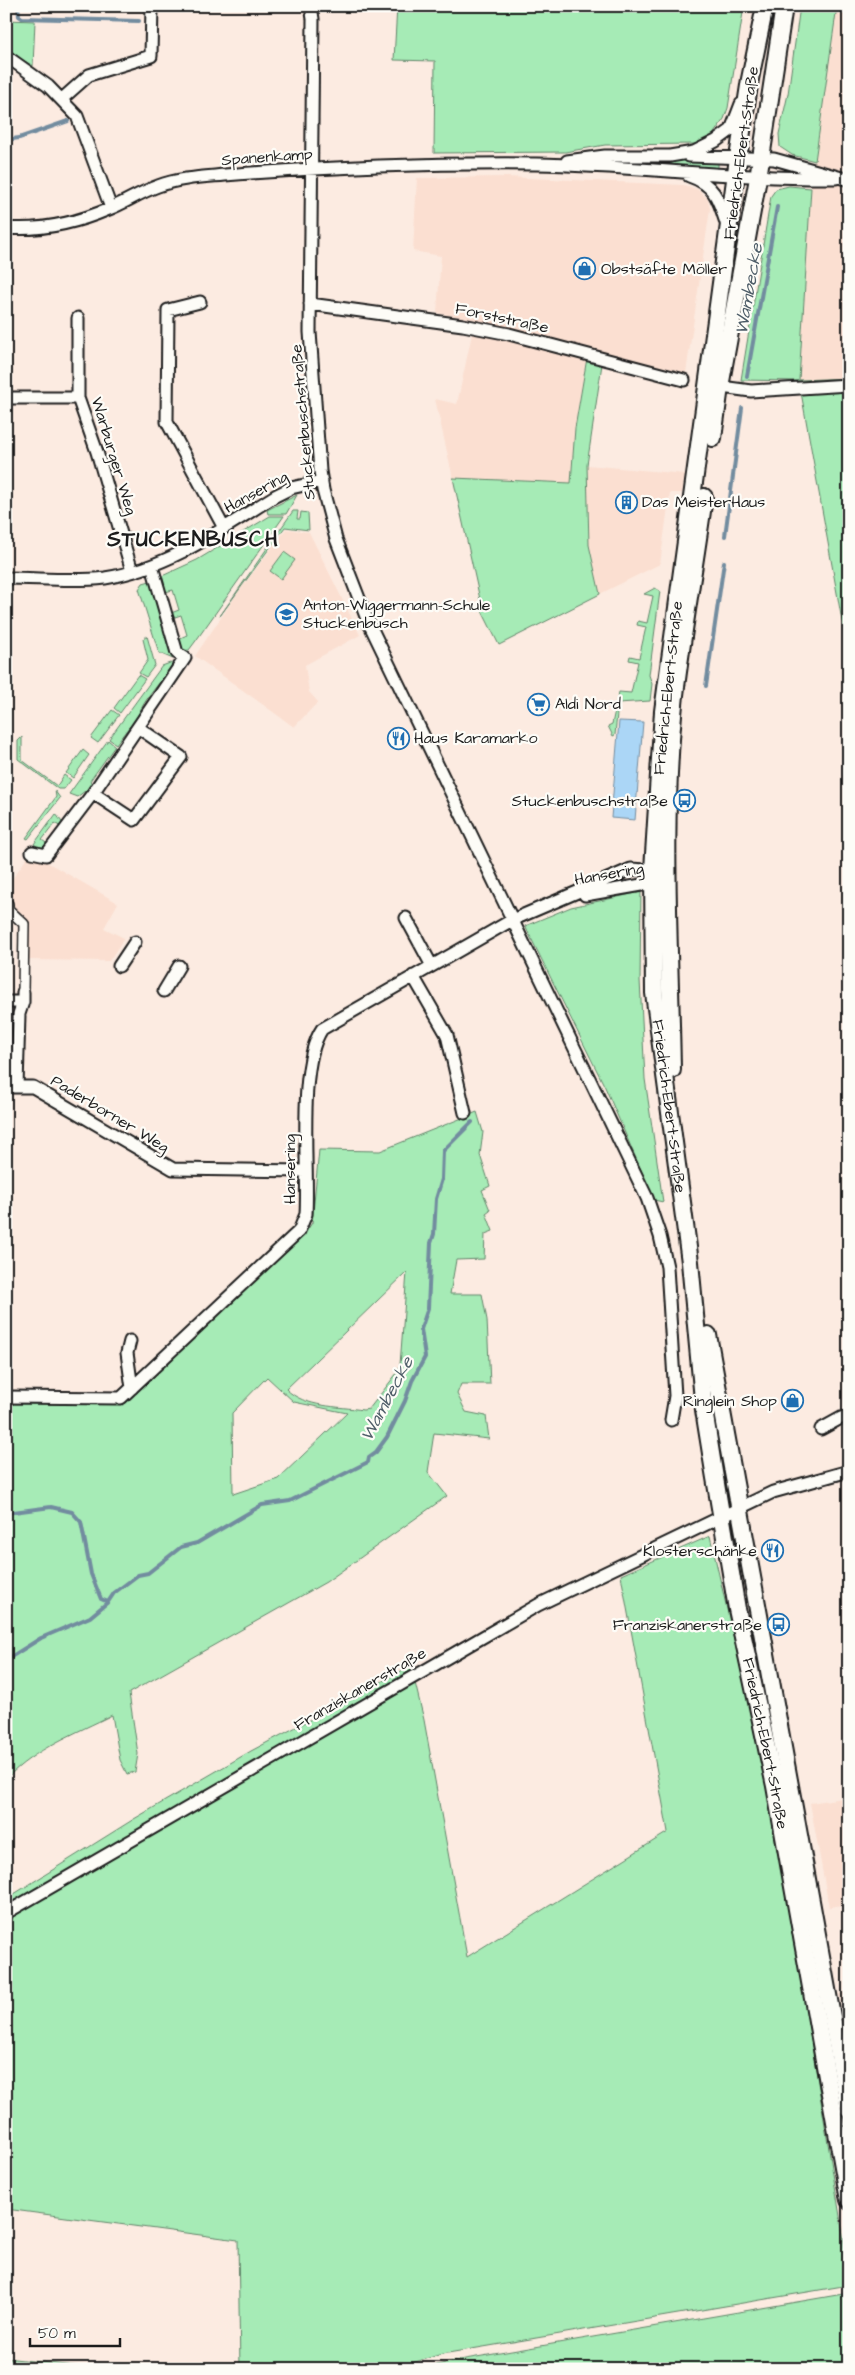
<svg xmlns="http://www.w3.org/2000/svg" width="855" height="2375" font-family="'Architects Daughter',sans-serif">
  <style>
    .built { fill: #fbdfd1 }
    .green { fill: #a6ebb6; stroke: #618469; fill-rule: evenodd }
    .water { fill: #abd6f6; stroke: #728c9f }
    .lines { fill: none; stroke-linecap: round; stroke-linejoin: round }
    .stream { stroke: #728c9f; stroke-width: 4 }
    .pedestrian-casing { stroke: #1c1c1c; stroke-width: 12 }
    .minor-casing { stroke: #1c1c1c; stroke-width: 15 }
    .secondary-casing { stroke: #1c1c1c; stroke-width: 20 }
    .pedestrian { stroke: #fdfcf7; stroke-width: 9 }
    .minor { stroke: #fdfcf7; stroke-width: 11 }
    .secondary { stroke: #fdfcf7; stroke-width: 16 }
    .labels { text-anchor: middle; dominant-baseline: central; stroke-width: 4.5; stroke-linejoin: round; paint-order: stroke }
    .street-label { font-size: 16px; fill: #1c1c1c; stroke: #fdfcf7 }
    .poi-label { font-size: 16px; fill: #1c1c1c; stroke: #fdfcf7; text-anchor: start }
    .water-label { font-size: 18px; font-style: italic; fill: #4e5d68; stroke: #fdfcf7 }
    .district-label { font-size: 21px; font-weight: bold; letter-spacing: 1px; fill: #1c1c1c; stroke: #fdfcf7 }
  </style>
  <rect width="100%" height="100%" fill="#fcebe1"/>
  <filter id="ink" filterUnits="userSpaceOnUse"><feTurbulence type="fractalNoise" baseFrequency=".02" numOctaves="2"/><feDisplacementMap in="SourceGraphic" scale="10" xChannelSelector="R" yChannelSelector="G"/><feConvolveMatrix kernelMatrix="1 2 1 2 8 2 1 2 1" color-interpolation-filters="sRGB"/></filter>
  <g filter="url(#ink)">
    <path class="built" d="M837,6H849V378L799,381L811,188Z
      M506,177L683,185L697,189L708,199L710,209L686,373L588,349L575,428L571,483L453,478L435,399L457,404L475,320L437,313L441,256L413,251L417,178Z
      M587,465L685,474L682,493H670L660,564L600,594L589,545Z
      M286,529L309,532L360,635L305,665L309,692L318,702L294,727L195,656L237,594Z
      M29,855L45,861L118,903L104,928L124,938L109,961L28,960L29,921L10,903V882Z
      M849,1797V1904L829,1907L810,1803Z
      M849,1991V2045L839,1994Z"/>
    <path class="green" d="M397,6H744L728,108L724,119L712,136L695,144L605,145L565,152L434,153L435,61L394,60Z
      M800,6H837L815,161L792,155L780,147L779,134L788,94Z
      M6,20L35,21L33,66L6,50Z
      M623,158L718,161V168L623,164L621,163Z
      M789,186L811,188L799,380L849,378V660L799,381L741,380L771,196L776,189Z
      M587,358L602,364L587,465L589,545L600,594L499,645L483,613L453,478L571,483L575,428Z
      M297,495L286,514H268L267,510Z
      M293,511H298L297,519H300L301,512L308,513L309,530L285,527L220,616Z
      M270,516H284L195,642L189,650L182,651L178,639L187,635L181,615L172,618L171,613L179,610L173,590L165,592L160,577L197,560Z
      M284,552L295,560L281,579L270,571Z
      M150,581L173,659L159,653L139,589L143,583Z
      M655,588L660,591L649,675L652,684L650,701L618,703L615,735L613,736L608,726L612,724L619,692L631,693L638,662L629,660L630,656L639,658L646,627L637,625L638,621L647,623L653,596L644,594Z
      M147,636L155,665L146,677L139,673L148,660L143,639Z
      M170,663L174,665C163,679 134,710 136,726L129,727L116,744L109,739L162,666Z
      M138,675L145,679L120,713L114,708Z
      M112,710L119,715L98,743L91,738Z
      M22,737V760L57,786L64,775L71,780L64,789H58L18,759V741Z
      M108,740L115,746L92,778L90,781L93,785L77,797L69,794Z
      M83,750L89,755L73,778L66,773Z
      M55,791L60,798L28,839L26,838L56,797Z
      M56,814L64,825L62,828L55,823L42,840L49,845L47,847H38L34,844Z
      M641,892L640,980L645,1079L663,1202L654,1200L605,1087L525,926L571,907Z
      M477,1112L483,1132L480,1155L490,1186L482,1190L490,1210L486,1213L493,1231L485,1234L484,1259L456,1260L450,1294H482L487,1320L490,1384H461L457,1394L466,1412L486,1416L489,1439L434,1433L428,1472L447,1496L326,1582L129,1693L138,1754L135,1772L127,1774L120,1760L112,1715C76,1733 34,1749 6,1779V1404L126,1403L303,1236L312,1223L319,1150L380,1151ZM407,1272L400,1365L397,1373L369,1409L363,1410C338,1406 305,1408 286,1389ZM267,1377L294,1402L347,1413L278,1479L233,1494L232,1413Z
      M710,1536L772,1803L849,2271V2285L442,2354L412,2363L407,2369H240L238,2240L6,2209V1899L134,1819L251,1751L411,1666L424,1720L467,1957L668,1832L621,1575Z
      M849,2293V2369H432L436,2365L465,2359Z
      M6,2358L100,2369H6Z"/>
    <path class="water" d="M619,721L643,722L635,820L611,818Z"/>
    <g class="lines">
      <path class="stream" d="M18,6L19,16L22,18L139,21
        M6,140L19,138L68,121
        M747,376L777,207
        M725,536L742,408
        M706,686L724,562
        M6,1513L51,1507L72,1512L81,1522L91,1574L101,1599L108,1602
        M6,1660L41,1638L90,1617L108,1602L114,1593L138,1575L148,1573L181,1547L197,1543L262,1505L290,1501L368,1462L369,1457L376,1452L387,1437L405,1401L412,1381L425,1357L421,1329L428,1308L431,1243L434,1234L436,1199L442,1179L443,1151L472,1122"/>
      <defs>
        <path id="pedestrian" d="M8,904V909L24,924L23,992"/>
        <path id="minor" d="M311,6L313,19L310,332L320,471L323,490L336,539L367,619L647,1198L660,1236L667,1267L675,1396L671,1420
          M6,56L48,86L77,116L111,208
          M62,99L89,75L151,56L152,6
          M689,156L774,159L849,180
          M567,161L605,156H670L694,152L716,141L731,130L741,104
          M689,176C716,185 719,201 727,226
          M6,228C42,231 76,223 109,209C126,202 141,192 158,186C179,178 204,177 225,175C328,167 433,163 537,164C637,166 736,179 836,178
          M200,302L168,310L167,422L224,528
          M310,304L463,325L509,334L684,380
          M78,318V398L97,452L132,571
          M714,386L751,391L849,385
          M6,398H78
          M6,578C38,578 75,582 105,578C169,568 222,529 275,496L291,488L322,481
          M93,793L134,820L181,757L139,728
          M32,852L46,855L93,793L185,658L177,653L152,566
          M585,895L653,883L660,879
          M406,918L432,966
          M119,966L135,942
          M413,976L447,1035L465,1113
          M164,991L179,966
          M6,1002H23
          M6,1087H17L19,1014L23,1002V992
          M17,1087H33L173,1169L306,1171
          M130,1341L127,1353L132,1388
          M6,1397L121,1398L299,1231L306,1214C309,1167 297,1066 322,1029L512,920L631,869L658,871
          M821,1429L841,1418L849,1417
          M6,1913L538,1605L773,1492L849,1471"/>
        <g id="secondary">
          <path id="s1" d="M765,6L750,79L738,158L663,711L653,870L654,993L690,1262L704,1410L714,1472L737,1609L775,1786L849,2200"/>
          <path d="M713,438L720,387L758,178L784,6"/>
          <path d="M672,1070C670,946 661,820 675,695C683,629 695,563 704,497"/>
          <path d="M708,1335L849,2110"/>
        </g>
      </defs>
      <use href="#pedestrian" class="pedestrian-casing"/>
      <use href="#minor" class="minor-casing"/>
      <use href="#secondary" class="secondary-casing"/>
      <use href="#pedestrian" class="pedestrian"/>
      <use href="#minor" class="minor"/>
      <use href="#secondary" class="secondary"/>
    </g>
  </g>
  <defs>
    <symbol id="shop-ring" viewBox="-11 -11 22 22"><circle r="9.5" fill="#fdfcf7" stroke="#1f6fb2" stroke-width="1.5"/><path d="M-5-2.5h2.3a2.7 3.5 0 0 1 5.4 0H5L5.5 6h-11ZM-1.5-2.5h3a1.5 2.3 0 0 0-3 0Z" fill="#1f6fb2"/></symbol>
    <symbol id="building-ring" viewBox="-11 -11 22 22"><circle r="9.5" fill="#fdfcf7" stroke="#1f6fb2" stroke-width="1.5"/><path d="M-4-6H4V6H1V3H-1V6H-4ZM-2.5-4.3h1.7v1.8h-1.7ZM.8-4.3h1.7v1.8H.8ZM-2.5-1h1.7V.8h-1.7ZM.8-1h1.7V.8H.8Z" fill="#1f6fb2"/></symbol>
    <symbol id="school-ring" viewBox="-11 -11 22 22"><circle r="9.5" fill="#fdfcf7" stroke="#1f6fb2" stroke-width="1.5"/><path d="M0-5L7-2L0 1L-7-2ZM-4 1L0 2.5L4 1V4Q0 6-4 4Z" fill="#1f6fb2"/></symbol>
    <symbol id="supermarket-ring" viewBox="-11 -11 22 22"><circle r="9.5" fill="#fdfcf7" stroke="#1f6fb2" stroke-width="1.5"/><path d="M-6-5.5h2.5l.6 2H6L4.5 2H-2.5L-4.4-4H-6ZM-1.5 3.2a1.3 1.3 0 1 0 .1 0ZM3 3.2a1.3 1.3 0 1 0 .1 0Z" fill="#1f6fb2"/></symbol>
    <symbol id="restaurant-ring" viewBox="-11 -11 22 22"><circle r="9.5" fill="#fdfcf7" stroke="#1f6fb2" stroke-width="1.5"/><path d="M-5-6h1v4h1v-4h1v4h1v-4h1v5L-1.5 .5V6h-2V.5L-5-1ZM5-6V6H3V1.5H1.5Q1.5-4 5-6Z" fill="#1f6fb2"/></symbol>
    <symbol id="bus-ring" viewBox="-11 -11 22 22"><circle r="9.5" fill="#fdfcf7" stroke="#1f6fb2" stroke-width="1.5"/><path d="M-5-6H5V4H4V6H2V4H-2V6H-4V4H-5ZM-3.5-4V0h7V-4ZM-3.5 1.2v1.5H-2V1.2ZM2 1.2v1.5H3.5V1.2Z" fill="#1f6fb2"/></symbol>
  </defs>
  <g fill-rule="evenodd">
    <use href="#shop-ring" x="572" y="256" width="25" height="25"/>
    <use href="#building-ring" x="614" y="490" width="25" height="25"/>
    <use href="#school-ring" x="274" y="602" width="25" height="25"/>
    <use href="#supermarket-ring" x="526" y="692" width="25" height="25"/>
    <use href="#restaurant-ring" x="386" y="726" width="25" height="25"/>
    <use href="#bus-ring" x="672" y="788" width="25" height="25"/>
    <use href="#shop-ring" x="780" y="1388" width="25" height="25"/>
    <use href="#restaurant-ring" x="760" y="1538" width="25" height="25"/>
    <use href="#bus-ring" x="766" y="1612" width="25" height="25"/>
  </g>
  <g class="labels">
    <g class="street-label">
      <text transform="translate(741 153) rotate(-82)">Friedrich-Ebert-Straße</text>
      <text transform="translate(267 157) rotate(-4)">Spanenkamp</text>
      <text transform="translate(502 318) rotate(12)">Forststraße</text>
      <text transform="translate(303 422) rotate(-95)">Stuckenbuschstraße</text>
      <text transform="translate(114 456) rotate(73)">Warburger Weg</text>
      <text transform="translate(256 492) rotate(-29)">Hansering</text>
      <text transform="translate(668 688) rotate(-84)">Friedrich-Ebert-Straße</text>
      <text transform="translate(609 874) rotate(-10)">Hansering</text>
      <text stroke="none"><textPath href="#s1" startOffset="1109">Friedrich-Ebert-Straße</textPath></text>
      <text transform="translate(110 1114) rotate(31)">Paderborner Weg</text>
      <text transform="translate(290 1169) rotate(-90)">Hansering</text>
      <text transform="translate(360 1689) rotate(-30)">Franziskanerstraße</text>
      <text stroke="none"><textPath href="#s1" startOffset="1754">Friedrich-Ebert-Straße</textPath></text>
    </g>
    <g class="poi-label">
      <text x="601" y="269">Obstsäfte Möller</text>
      <text x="642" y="502">Das MeisterHaus</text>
      <text x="303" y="605">Anton-Wiggermann-Schule<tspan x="303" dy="18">Stuckenbusch</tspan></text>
      <text x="555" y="704">Aldi Nord</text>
      <text x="414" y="738">Haus Karamarko</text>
      <text x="668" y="801" text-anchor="end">Stuckenbuschstraße</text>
      <text x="777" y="1401" text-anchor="end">Ringlein Shop</text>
      <text x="757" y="1551" text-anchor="end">Klosterschänke</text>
      <text x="762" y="1625" text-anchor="end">Franziskanerstraße</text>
    </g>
    <g class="water-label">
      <text transform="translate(749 289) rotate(-80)">Wambecke</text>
      <text transform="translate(387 1399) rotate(-62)">Wambecke</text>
    </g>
    <g class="district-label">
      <text x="193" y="539">STUCKENBUSCH</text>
    </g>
  </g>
  <rect width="855" height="2375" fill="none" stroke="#fdfcf7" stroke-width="25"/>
  <rect x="12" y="12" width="830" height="2350" fill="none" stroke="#1c1c1c" stroke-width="2" filter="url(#ink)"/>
  <path d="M30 2338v8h90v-8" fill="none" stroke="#1c1c1c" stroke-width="2.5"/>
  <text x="38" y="2338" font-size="15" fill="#1c1c1c" stroke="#fdfcf7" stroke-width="4" paint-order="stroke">50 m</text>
</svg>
